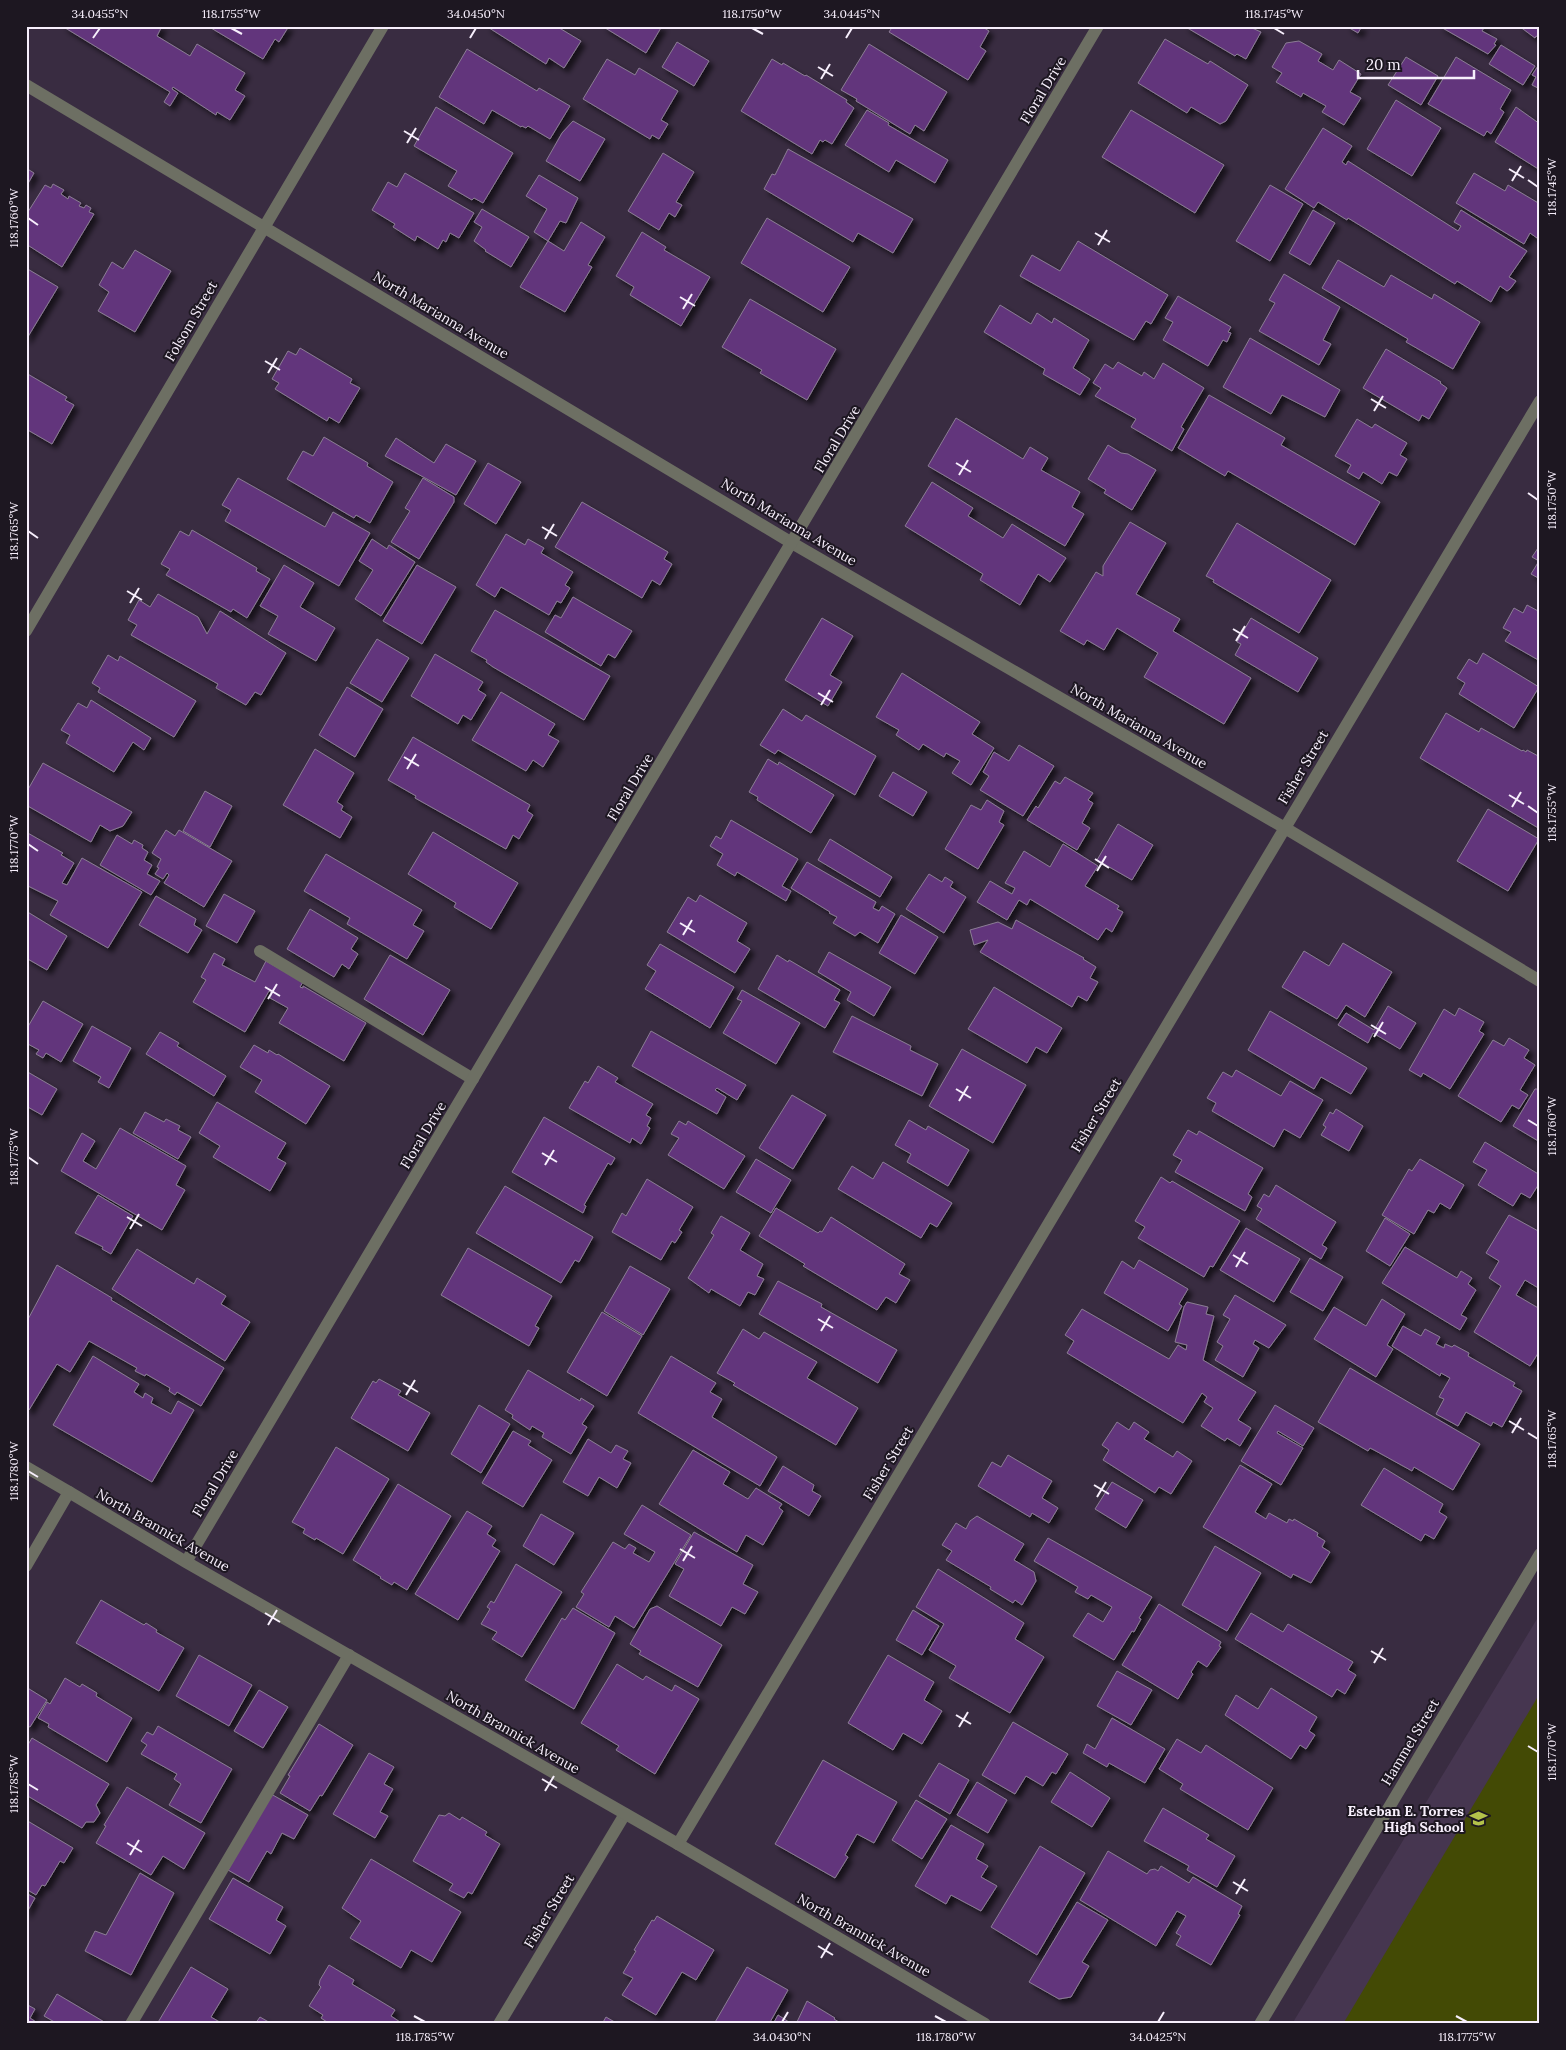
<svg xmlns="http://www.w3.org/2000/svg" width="1566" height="2050" font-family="Lora,serif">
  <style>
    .built { fill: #463650 }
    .green { fill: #434a05 }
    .building { fill: #62357c; stroke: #8b7d94; filter: url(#shadow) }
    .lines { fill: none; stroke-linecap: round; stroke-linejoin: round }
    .service { stroke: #6d6f63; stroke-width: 12 }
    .minor { stroke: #6d6f63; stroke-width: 12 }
    .tertiary { stroke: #6d6f63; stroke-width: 12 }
    .ticks { fill: none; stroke: #f7effc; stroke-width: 2 }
    .labels { text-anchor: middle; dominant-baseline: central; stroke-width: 4; stroke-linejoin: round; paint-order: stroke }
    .street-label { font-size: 14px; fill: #f7effc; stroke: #1d1721 }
    .poi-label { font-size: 14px; font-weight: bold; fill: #f7effc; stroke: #1d1721; text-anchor: end }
    .neatline { fill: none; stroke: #f7effc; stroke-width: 2 }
    .ticks-label { font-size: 12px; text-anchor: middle; fill: #f7effc }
  </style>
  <defs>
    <filter id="shadow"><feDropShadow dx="4.5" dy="4.5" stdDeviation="2.5" flood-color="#0009"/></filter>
  </defs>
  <rect width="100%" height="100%" fill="#392c41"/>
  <path class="built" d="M1540,1614V2024H1292Z"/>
  <path class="green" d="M1540,1693V2024H1343Z"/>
  <path class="building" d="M62,26H162L157,36L190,56L197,44L245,73L235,90L245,96L230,120L217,112L216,115L173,87L172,89L178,93L170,106L164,102L170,92Z
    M212,26H289L279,42L275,39L263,59L211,28Z
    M486,26H556L581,41L564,68L549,58L546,64Z
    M602,26H662L646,53Z
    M893,26H981L989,31L980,47L986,51L968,80L889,32Z
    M1184,26H1253L1252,28L1261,32L1246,59L1237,54L1235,56Z
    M1346,26H1362L1358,33Z
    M1439,26H1485L1482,31L1497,39L1494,44L1496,45L1488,54Z
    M1519,26H1540V38L1536,36L1535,38Z
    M1165,39L1208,64L1210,61L1248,85L1226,121L1220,124L1191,107L1187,113L1138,83Z
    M1299,41L1322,54L1318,61L1333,70L1339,60L1361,74L1350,92L1361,98L1344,125L1322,112L1326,106L1303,93L1301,97L1276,82L1282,73L1272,67L1286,43Z
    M677,42L709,61L694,86L662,67Z
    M869,44L947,92L924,131L915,125L910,134L856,101L857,99L841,90Z
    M1501,45L1535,66L1523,85L1489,64Z
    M467,49L537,91L539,88L570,106L550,139L528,126L526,128L522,126L521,127L492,110L484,124L439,97Z
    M1406,57L1438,76L1421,105L1388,85Z
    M1456,57L1511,90L1500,109L1504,112L1491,134L1487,131L1484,136L1428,104Z
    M607,59L635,75L639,68L678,91L661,120L668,124L659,139L652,135L650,139L583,99Z
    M772,59L782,65L783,63L805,76L806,75L847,100L846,102L854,108L832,144L825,140L823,142L820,140L812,154L741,111Z
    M1540,63V89L1532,85L1536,77L1532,75Z
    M1396,100L1441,128L1412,176L1367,149Z
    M436,107L513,153L483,203L474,198L472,200L448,186L457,171L414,146Z
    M1516,107L1540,124V170L1495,142Z
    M867,110L889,123L888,125L948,160L935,183L896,160L889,172L845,145Z
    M1131,110L1224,165L1195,213L1102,157Z
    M573,121L605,139L580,181L546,161L562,133Z
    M1323,128L1352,146L1342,162L1346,165L1348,161L1458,231L1461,226L1454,222L1461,210L1527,251L1509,277L1516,281L1510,289L1507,291L1500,286L1491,302L1457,281L1455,284L1348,218L1347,220L1318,202L1314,208L1285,189Z
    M788,149L913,219L893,253L858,233L853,242L764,189L772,174L775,175Z
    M663,153L694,172L676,202L682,205L675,217L669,213L659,230L628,211Z
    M26,168L34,173L26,187Z
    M405,173L474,213L459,238L450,233L446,242L443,240L438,249L417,236L415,241L393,227L395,224L372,210L388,182L397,187Z
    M1474,173L1505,191L1508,185L1540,204V233L1537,238L1530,233L1524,244L1456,203Z
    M539,175L578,198L566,223L560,221L548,241L534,232L547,209L526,196Z
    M53,184L64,190L61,194L68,199L69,196L81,203L79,206L84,208L86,205L91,208L89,212L94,214L62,267L26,244V215L45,185L51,188Z
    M1270,185L1303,204L1270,261L1236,241Z
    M482,209L529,237L511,267L485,251L486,250L474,241L482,227L474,222Z
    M1313,210L1335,223L1310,265L1289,253Z
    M767,218L850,267L823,312L741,263Z
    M581,222L605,237L588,265L592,267L565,312L520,287L548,241L564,251Z
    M642,232L666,247L664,250L710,277L681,326L630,295L634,287L616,276Z
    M1078,241L1168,295L1151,324L1146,321L1134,340L1020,276L1032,255L1060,271Z
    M135,250L171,271L135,332L98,311L109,292L99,285L112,262L123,269Z
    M1338,260L1384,287L1391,275L1432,299L1434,294L1480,322L1453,369L1406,342L1408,339L1322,288Z
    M26,268L58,287L26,340Z
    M1284,274L1340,307L1323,340L1331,344L1319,365L1259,331L1275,303L1269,300Z
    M1178,296L1231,327L1228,332L1231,333L1227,342L1223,340L1208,366L1163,340L1173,322L1165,318Z
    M750,299L836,349L807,400L760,373L762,370L722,347Z
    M1000,305L1031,324L1037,313L1052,323L1054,318L1089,340L1073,368L1090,379L1080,395L1043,374L1045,369L984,332Z
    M1250,338L1340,390L1325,417L1282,395L1271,414L1223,387Z
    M300,348L352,379L350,383L360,388L339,423L329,417L327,421L275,389L279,383L272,379L288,351L296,355Z
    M1386,349L1441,382L1440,383L1447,388L1429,419L1422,415L1419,421L1363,388Z
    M1118,362L1142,376L1144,372L1154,379L1163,363L1204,388L1181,427L1184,429L1172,451L1131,427L1136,419L1095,396L1101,388L1093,383L1105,364L1113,369Z
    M26,373L67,397L65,400L74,405L52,444L26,429Z
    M1209,395L1285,438L1281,445L1380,502L1355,545L1228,471L1225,476L1178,448Z
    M956,418L1023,459L1030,447L1048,458L1041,470L1080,492L1072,507L1084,514L1065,546L928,466Z
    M1357,419L1372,428L1375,424L1407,443L1400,455L1407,459L1397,476L1389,472L1382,484L1363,472L1359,479L1347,472L1351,465L1335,456Z
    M324,437L368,463L367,466L393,482L370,523L356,515L354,518L287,479L303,451L313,456Z
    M396,438L434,463L446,444L476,461L456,495L385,456Z
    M1108,445L1121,453L1128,454L1156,470L1132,510L1104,493L1106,490L1088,479Z
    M488,463L521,482L496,524L464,504Z
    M238,478L325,527L333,512L370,533L339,586L225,521L231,510L222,505Z
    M423,478L454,497V502L419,559L391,542L410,511L405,508Z
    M932,482L973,508L968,516L1003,538L1012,524L1066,558L1050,582L1038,574L1020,605L980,580L983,574L905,526Z
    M582,502L668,552L664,559L672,564L660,585L652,580L642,598L555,547Z
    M1130,522L1166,543L1136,594L1180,619L1173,631L1251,678L1224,724L1144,677L1158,653L1117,628L1104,650L1087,640L1084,645L1060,631L1096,572L1103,576V566Z
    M1237,523L1331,580L1299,633L1213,582L1214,580L1206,576Z
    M192,530L257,568L256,571L270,579L247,618L233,609L231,612L166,575L170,569L161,564L180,531L189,536Z
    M506,534L525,545L528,539L544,548L541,553L573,572L565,585L570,588L561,603L557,601L549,615L501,587L495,597L476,585Z
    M372,539L387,549L389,545L415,562L381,616L355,599L373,570L359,561Z
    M1540,545V579L1531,574L1539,561L1532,557Z
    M284,565L314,583L300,607L335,628L316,661L268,634L278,616L260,606Z
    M417,565L456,587L422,644L383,621Z
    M158,594L198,617L207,634L220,611L286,653L261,695L255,692L246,705L216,688L218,684L131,635L137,625L128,620L139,600L150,607Z
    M573,597L632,631L615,658L608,654L601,666L545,632L555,615L561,618Z
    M1527,605L1540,612V661L1505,641L1511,632L1503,628L1514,608L1523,613Z
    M495,610L610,676L584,720L493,667L486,662L487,660L471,651Z
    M822,618L853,636L830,675L842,682L828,706L785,680Z
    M1251,618L1318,658L1298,692L1235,655L1241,644L1237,642Z
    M377,639L409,658L382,702L350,683Z
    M1483,653L1539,687L1514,728L1459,694L1465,683L1457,678L1469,659L1477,664Z
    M435,654L483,682L478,690L486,695L471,720L463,715L458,724L411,696Z
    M108,655L118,661L120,656L196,701L174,737L98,692L100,688L92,683Z
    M902,673L980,722L972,734L994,748L971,785L952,773L960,761L946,753L944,757L923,744L919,750L896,735L899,730L876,717Z
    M347,687L383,709L355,757L319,735Z
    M501,692L555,724L548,735L559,741L543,767L533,760L526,771L472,740Z
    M91,700L151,738L144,750L133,742L114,772L66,743L70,735L61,730L78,703L87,708Z
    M783,709L802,721L806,715L876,756L855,795L778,750L775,754L760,745Z
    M1446,713L1479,732L1481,728L1522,751L1523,750L1526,752L1527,750L1540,757V829L1420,758Z
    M413,737L530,805L527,811L533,815L519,839L513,835L506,849L415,798L416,796L388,780Z
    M1019,745L1054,766L1023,816L980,790L989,776L983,772L994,752L1009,761Z
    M315,749L354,773L337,802L343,806L341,810L352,817L340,838L283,805Z
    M768,759L778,765L779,762L834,795L811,833L757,800L758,797L749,792Z
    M43,763L132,812L123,826L110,831L100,825L91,842L26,805V793Z
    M893,772L927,792L913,816L879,796Z
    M1065,777L1093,793L1088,800L1093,803L1082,823L1090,828L1077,850L1027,820L1036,806L1038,808L1055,781L1060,784Z
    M205,791L232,806L210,847L183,831Z
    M987,800L1004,811L999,822L1004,825L978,869L945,849L971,805L981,810Z
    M1488,809L1539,839L1508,891L1457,861Z
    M731,820L798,859L782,886L791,891L786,901L737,872L735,876L717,865L723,854L710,846L716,836L721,839Z
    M1118,824L1153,845L1132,880L1097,860Z
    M166,830L175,836L179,830L232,861L204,907L164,883L169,875L167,873L163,879L155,874L159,868L157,867L161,859L152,853Z
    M26,832L63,853L61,855L74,863L62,883L67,885L82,858L142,892L108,948L50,915L58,901L26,885Z
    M433,832L518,883L491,929L454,907L456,903L408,874Z
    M117,835L132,844L134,840L143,845L142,848L148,852L144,860L152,865L147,874L160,881L151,895L100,865Z
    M830,839L892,877L880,897L818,860Z
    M1063,844L1098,866L1085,886L1119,906L1117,909L1123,912L1112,932L1106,928L1098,940L1030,899L1027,905L1019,900L1007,920L977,902L990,881L1012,894L1015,888L1005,883L1024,851L1050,867Z
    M326,854L422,910L413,925L424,931L407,959L347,924L350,918L304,891Z
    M807,862L876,902L873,908L879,911L882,906L895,914L878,943L860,932L855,936L833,923L837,917L829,913L830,912L791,888Z
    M929,874L942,882L945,877L953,882L950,887L966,897L944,933L906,909Z
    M224,894L255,911L237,943L206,926Z
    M700,895L747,923L737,941L750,949L735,973L667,932L688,897L696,902Z
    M156,896L196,919L194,925L202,930L188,953L139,925Z
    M310,909L358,938L351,949L358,954L349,969L342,964L334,977L287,949Z
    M26,911L67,936L47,970L26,958Z
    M901,915L938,937L915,974L879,953Z
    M1016,920L1084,958L1083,959L1096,967L1090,978L1098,982L1087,1001L1078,996L1072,1007L980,952L988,940L974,945L970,930L998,922L1012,929Z
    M1343,943L1392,972L1365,1017L1346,1005L1337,1019L1282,987L1304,951L1329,966Z
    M660,944L734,987L710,1028L645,989L656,971L647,965Z
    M829,952L891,987L874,1016L847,1000L851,992L818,972Z
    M214,953L225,959L222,965L255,982L266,961L303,982L300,987L303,988V986L366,1023L344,1061L279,1023L288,1008L270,998L272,993L269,991L245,1032L193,1002L206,980L201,977Z
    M390,955L450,990L423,1035L364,999Z
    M777,955L788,962L789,960L840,990L834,1000L840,1003L825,1028L758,989Z
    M994,987L1062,1028L1047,1053L1036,1047L1027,1063L968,1029Z
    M742,990L800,1023L776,1064L723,1033L742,1001L737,999Z
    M43,1001L83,1024L61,1062L46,1053L43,1058L36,1054L39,1050L26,1043V1030Z
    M1388,1006L1416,1023L1400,1049L1373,1033L1368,1043L1338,1025L1346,1013L1374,1030Z
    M1459,1008L1484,1022L1479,1031L1484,1034L1450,1089L1423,1073L1421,1077L1409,1070L1444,1009L1455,1016Z
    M1270,1011L1367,1068L1351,1094L1321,1077L1314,1089L1248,1050Z
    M852,1016L911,1046L910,1050L938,1064L922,1096L833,1052Z
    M92,1026L131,1048L109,1088L98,1082L101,1077L73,1061Z
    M651,1031L746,1085L737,1100L717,1088L715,1090L726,1097L717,1114L632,1066Z
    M160,1032L179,1043L177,1046L226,1076L214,1096L146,1054Z
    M1509,1038L1529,1050L1524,1058L1535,1065L1520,1090L1528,1095L1519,1109L1512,1105L1501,1122L1458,1096L1493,1040L1504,1046Z
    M254,1045L268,1053L269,1050L277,1055L278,1054L330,1086L306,1124L255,1092L262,1080L240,1067Z
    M962,1049L1026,1085L993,1143L929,1106Z
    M598,1066L618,1078L615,1082L653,1104L646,1115L651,1118L647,1126L650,1128L641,1144L632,1138L630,1143L569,1108L585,1081L588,1083Z
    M1236,1070L1281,1096L1290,1081L1323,1100L1300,1138L1284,1129L1274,1147L1212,1111L1216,1103L1207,1098L1223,1072L1232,1077Z
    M26,1071L57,1089L42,1115L26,1106Z
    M1535,1089H1540V1142L1513,1126Z
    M792,1095L826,1115L793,1169L759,1148Z
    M217,1102L286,1143L277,1158L286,1163L270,1191L213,1157L220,1146L199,1133Z
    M1336,1109L1363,1126L1349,1151L1321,1135L1326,1127L1323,1125L1330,1112L1333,1114Z
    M145,1112L164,1122L166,1119L180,1126L178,1130L191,1137L178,1159L133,1133Z
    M544,1117L615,1158L611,1165L608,1163L584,1205L586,1206L583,1213L512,1172Z
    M909,1120L926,1130L928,1126L969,1150L948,1186L907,1162L911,1154L895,1145Z
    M679,1121L686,1125L688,1121L745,1156L724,1189L668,1155L679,1138L671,1134Z
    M120,1128L186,1166L176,1185L185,1190L162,1230L61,1171L82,1133L95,1141L83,1161L96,1169Z
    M1188,1130L1197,1135L1199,1131L1263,1168L1248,1194L1252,1197L1245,1211L1175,1172L1182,1160L1173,1155Z
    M1485,1142L1540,1175V1182L1530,1198L1521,1193L1513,1206L1478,1185L1487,1170L1473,1162Z
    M756,1159L791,1180L771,1213L736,1192Z
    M1420,1159L1464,1185L1450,1209L1440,1203L1434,1213L1428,1210L1414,1234L1382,1215L1409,1169L1412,1171Z
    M883,1162L952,1203L937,1227L930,1223L921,1238L838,1189L852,1166L873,1179Z
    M1161,1177L1170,1183L1172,1181L1240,1221L1213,1267L1210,1266L1204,1277L1138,1238L1145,1227L1135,1221Z
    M647,1179L693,1207L679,1230L682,1232L675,1243L672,1241L661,1260L612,1232L622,1213L626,1216Z
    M1276,1185L1336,1222L1322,1245L1327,1248L1321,1259L1256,1219L1262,1209L1257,1206L1264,1194L1269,1197Z
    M505,1186L593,1237L579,1262L575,1260L561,1283L476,1233Z
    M98,1195L133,1216L111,1254L102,1249L103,1247L75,1233Z
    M776,1208L818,1233L820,1231L822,1232L831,1217L905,1264L899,1274L910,1280L896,1303L886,1297L877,1310L803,1266L805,1264L759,1236Z
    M1509,1215L1540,1232V1289L1525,1280L1516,1295L1540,1309V1350L1530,1366L1474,1332L1501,1286L1489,1278L1499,1261L1486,1253Z
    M721,1216L750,1233L740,1250L763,1264L757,1276L764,1279L755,1295L748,1292L740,1306L711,1289L709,1293L688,1278L714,1235L711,1233Z
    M1385,1218L1410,1234L1390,1266L1366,1251Z
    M1246,1228L1300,1259L1274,1302L1220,1270Z
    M1405,1247L1457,1278L1461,1271L1472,1278L1468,1284L1476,1290L1461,1315L1467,1318L1460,1330L1382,1283Z
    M468,1248L552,1296L535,1326L539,1328L529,1346L441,1295Z
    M137,1249L194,1284L197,1278L226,1296L221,1304L250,1322L225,1361L112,1289Z
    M1310,1258L1343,1277L1323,1311L1290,1292Z
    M1139,1260L1188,1289L1179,1304L1182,1306L1168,1331L1104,1293L1122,1261L1134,1269Z
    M57,1265L112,1298L111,1300L224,1368L201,1406L177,1392L175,1395L169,1391L170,1388L146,1374L145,1376L135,1371L137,1368L89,1341L70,1372L57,1364L29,1410L26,1408V1323Z
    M630,1266L670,1289L643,1335L604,1311Z
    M778,1281L822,1304L821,1307L897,1350L878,1383L759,1314Z
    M1235,1295L1286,1325L1269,1348L1255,1340L1253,1344L1259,1348L1243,1377L1215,1360L1223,1346L1217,1342L1230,1319L1223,1315Z
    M1382,1299L1405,1314L1387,1345L1393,1349L1376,1377L1314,1339L1334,1307L1366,1326Z
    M1187,1302L1208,1307L1206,1314L1214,1316L1203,1360L1256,1392L1238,1420L1251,1428L1240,1446L1227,1438L1225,1441L1201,1426L1213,1408L1204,1402L1207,1397L1202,1393L1183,1423L1067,1353L1074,1341L1065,1335L1082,1309L1169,1359L1178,1345L1186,1350L1187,1345L1175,1342L1184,1307Z
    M602,1312L642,1336L607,1396L567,1372Z
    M1403,1326L1421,1336L1425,1329L1440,1337L1436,1344L1444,1348L1445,1344L1452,1347L1454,1345L1469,1353L1468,1356L1515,1383L1513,1386L1522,1391L1502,1427L1493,1422L1491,1426L1466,1412L1458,1426L1436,1414L1444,1399L1439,1397L1450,1378L1441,1373L1440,1376L1392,1346Z
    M743,1329L759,1339L764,1332L817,1362L807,1378L858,1408L836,1445L733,1385L735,1383L717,1373Z
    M93,1356L139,1384L134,1392L143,1398L145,1393L153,1398L151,1403L171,1414L178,1401L194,1410L152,1482L53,1425Z
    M671,1356L716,1383L710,1392L722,1399L712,1417L777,1457L760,1486L638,1413Z
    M1350,1368L1480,1444L1453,1490L1414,1467L1412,1471L1374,1450L1370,1448L1368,1451L1318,1422Z
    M528,1370L580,1401L581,1398L594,1406L582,1424L587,1427L571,1454L542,1437L544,1433L532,1426L530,1430L512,1418L513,1415L505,1410Z
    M379,1379L401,1391L398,1395L430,1413L408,1451L351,1418L373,1381L376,1383Z
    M479,1405L510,1424L481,1473L451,1454Z
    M1275,1405L1314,1428L1303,1446L1278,1431L1277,1433L1303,1448L1281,1485L1241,1461Z
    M1117,1422L1129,1430L1134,1422L1149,1432L1144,1439L1173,1457L1177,1451L1192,1461L1171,1494L1159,1487L1155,1493L1103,1460L1109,1450L1102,1445Z
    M513,1431L531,1441L528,1445L552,1460L523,1507L482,1483Z
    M588,1439L611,1453L616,1445L628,1451L623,1459L631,1463L617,1488L599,1477L588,1496L563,1482Z
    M336,1447L389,1479L343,1554L316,1538L315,1540L303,1533L305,1529L292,1522Z
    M693,1450L730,1472L723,1484L748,1499L756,1488L782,1504L779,1508L783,1511L763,1545L746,1535L737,1552L659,1504Z
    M1008,1455L1052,1481L1042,1498L1058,1508L1049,1523L1032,1513L1030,1517L978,1486L992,1462L1001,1467Z
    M1240,1465L1272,1484L1255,1512L1266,1519L1269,1513L1287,1523L1289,1519L1293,1521L1294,1519L1318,1533L1317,1536L1325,1541L1322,1547L1330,1552L1311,1583L1293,1574L1291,1578L1203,1527Z
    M783,1466L814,1485L812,1491L821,1496L809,1516L768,1491Z
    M1384,1468L1443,1504L1439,1512L1447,1517L1434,1539L1425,1534L1421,1541L1361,1505Z
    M1112,1482L1143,1500L1126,1528L1095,1509Z
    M398,1484L451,1516L407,1590L394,1582L392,1585L380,1578L381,1577L353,1560Z
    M642,1505L691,1535L634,1628L615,1616L609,1627L576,1607L584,1594L581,1592L613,1542L625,1549L629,1544L636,1548L633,1553L649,1562L655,1552L624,1534Z
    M467,1511L492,1526L487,1534L496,1540L492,1546L500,1551L458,1620L415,1594Z
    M541,1514L574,1533L554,1565L523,1546Z
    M977,1516L1024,1544L1014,1560L1034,1572L1036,1581L1022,1605L1015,1600L1013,1603L990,1589L991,1587L946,1560L952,1551L942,1545L956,1523L966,1529L970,1521Z
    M694,1532L753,1565L743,1584L758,1592L745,1614L732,1607L721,1626L669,1596L684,1569L675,1564Z
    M1048,1538L1152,1597L1139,1618L1141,1619L1134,1632L1132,1631L1114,1660L1073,1636L1088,1613L1103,1622L1112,1607L1091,1595L1088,1599L1075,1592L1078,1587L1034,1561Z
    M1215,1546L1261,1573L1227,1631L1182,1605Z
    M516,1564L562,1592L522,1657L492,1639L497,1632L481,1624L490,1609L487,1607L491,1601L494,1603Z
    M938,1569L1024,1623L1015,1639L1044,1657L1010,1713L949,1678L956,1666L929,1650L944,1624L916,1607Z
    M101,1600L144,1625L146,1623L157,1630L156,1632L184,1648L159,1691L76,1643Z
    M1159,1604L1221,1642L1219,1646L1221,1647L1207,1667L1198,1661L1191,1672L1193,1674L1178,1699L1122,1665Z
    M657,1606L722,1645L698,1687L639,1654L641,1651L630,1644L650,1609Z
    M573,1608L615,1633L574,1709L525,1680L562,1618L565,1620Z
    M913,1610L939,1626L922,1655L896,1640Z
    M1251,1613L1283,1632L1288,1624L1353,1662L1348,1670L1356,1675L1345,1694L1337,1689L1332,1697L1235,1639Z
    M199,1655L252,1685L229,1726L176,1696Z
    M888,1655L934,1682L924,1700L942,1711L922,1744L903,1733L893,1750L848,1723Z
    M617,1664L643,1680L646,1676L672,1691L675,1685L699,1699L655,1774L616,1750L619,1746L581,1723Z
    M1117,1671L1152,1690L1131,1725L1097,1706Z
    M65,1678L80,1687L82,1684L97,1693L96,1696L132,1718L107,1762L48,1727L49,1724L38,1718L47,1702L50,1704Z
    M26,1687L47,1700L30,1727L26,1725Z
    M1271,1688L1317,1717L1309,1731L1315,1735L1306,1749L1300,1745L1291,1759L1225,1715L1236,1695L1258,1709Z
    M259,1690L288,1707L263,1748L234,1731Z
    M1112,1718L1165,1749L1145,1783L1109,1763L1107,1767L1083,1753L1087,1744L1095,1749Z
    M1013,1722L1068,1754L1056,1774L1052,1772L1043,1786L1026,1776L1015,1794L982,1775Z
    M319,1724L353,1745L322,1796L320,1795L310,1811L280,1793L290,1776L288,1775Z
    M158,1726L232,1769L201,1823L169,1805L181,1784L174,1779L177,1774L141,1754L147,1745L141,1741L147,1732L153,1735Z
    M32,1738L109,1784L96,1805L100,1813L94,1822H86L82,1828L26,1795V1748Z
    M1177,1739L1201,1753L1206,1745L1273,1788L1248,1830L1180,1789L1183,1784L1159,1769Z
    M369,1753L394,1767L384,1784L393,1789L380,1812L388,1816L375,1838L333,1814Z
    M823,1760L897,1802L874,1843L857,1834L845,1855L848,1857L835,1878L775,1844Z
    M939,1763L969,1780L950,1814L919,1796Z
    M1070,1772L1110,1798L1092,1827L1051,1802Z
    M977,1782L1007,1800L988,1833L957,1815Z
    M127,1787L205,1833L184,1869L163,1856L151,1875L96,1843L106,1826L104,1825Z
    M271,1794L308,1815L294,1839L282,1833L271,1854L267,1851L249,1882L228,1870Z
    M916,1800L947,1819L922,1859L892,1840Z
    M1163,1808L1209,1835L1206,1839L1235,1856L1217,1887L1187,1870L1189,1866L1144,1841Z
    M449,1813L460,1820L462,1817L487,1832L485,1835L500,1844L472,1894L468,1892L464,1898L449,1890L453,1884L413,1861L439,1815L445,1816Z
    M26,1820L73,1848L64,1863L60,1861L45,1886L42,1885L36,1895L26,1889Z
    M951,1825L984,1844L976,1859L988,1866L981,1877L997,1886L981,1911L951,1895L946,1904L915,1886Z
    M1040,1846L1085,1873L1037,1955L991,1927Z
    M1108,1851L1147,1874L1150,1870L1155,1869L1158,1871L1161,1866L1189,1883L1193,1877L1242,1906L1238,1914L1240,1915L1211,1965L1176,1945L1181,1936L1176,1933L1186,1916L1177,1911L1156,1946L1080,1900Z
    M371,1859L461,1912L432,1962L411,1950L401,1968L350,1938L361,1921L342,1908Z
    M140,1873L174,1893L131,1975L85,1951L95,1931L106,1935Z
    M233,1878L283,1907L276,1920L286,1926L270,1954L209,1919Z
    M26,1893L35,1898L26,1914Z
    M1077,1902L1108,1920L1082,1962L1089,1966L1071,1997L1059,1999L1029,1982Z
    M657,1916L714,1950L696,1980L682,1972L656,2015L622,1995L633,1978L623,1973L636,1951L634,1950L652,1920L654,1921Z
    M329,1965L354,1980L352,1984L395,2010L391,2016L400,2022L399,2024H330L321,2018L323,2015L309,2006L321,1987L319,1985L320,1980Z
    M191,1967L228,1989L211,2017L223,2024H157Z
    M747,1967L788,1990L769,2024H714Z
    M57,1994L106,2023V2024H58L44,2016Z
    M807,2001L835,2018L834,2019L842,2024H796Z
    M26,2004L35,2009L30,2018L39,2024H26Z
    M778,2015L792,2024H773Z
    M260,2017L272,2024H255Z
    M606,2017L618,2024H602Z"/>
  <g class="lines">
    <path class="service" d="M131,2024L349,1655"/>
    <path class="minor" d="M26,85L792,543L1285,828L1540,981
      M26,631L383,26
      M260,951L473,1079
      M26,1467L69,1492
      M678,1844L1540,401
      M499,2024L625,1814
      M1260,2024L1540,1554"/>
    <path class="tertiary" d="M186,1562L1098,26
      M26,1566L69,1492L186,1562L678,1844L985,2024"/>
  </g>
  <path class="ticks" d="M231,28L242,34M752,28L763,34M1274,28L1284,34M93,38L100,28M470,38L476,28M846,38L852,28M818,67L833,76M821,79L830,64M404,131L419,140M407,143L416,128M1509,169L1524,178M1528,180L1538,187M1512,181L1521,166M28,218L38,225M1095,233L1110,242M1098,245L1107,230M680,297L695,306M683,309L692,294M265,361L280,370M268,373L277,358M1371,399L1386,408M1374,411L1383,396M956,463L971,472M959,475L968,460M1528,493L1538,500M542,527L557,536M28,531L38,538M545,539L554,524M127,591L142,600M130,603L139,588M1233,629L1248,638M1236,641L1245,626M818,693L833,702M821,705L830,690M404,757L419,766M407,769L416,754M1509,795L1524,804M1528,806L1538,813M1512,807L1521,792M28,844L38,851M1095,859L1109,868M1097,871L1106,856M680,923L695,932M683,935L692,920M265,987L280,996M268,999L277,984M1371,1025L1386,1034M1374,1037L1383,1022M956,1089L971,1098M959,1101L968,1086M1528,1120L1538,1126M542,1153L557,1162M28,1157L38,1164M545,1165L554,1150M127,1217L142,1226M130,1229L139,1214M1233,1255L1248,1264M1236,1267L1245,1252M818,1319L833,1328M821,1331L830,1316M403,1383L418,1392M406,1395L415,1380M1509,1421L1524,1430M1512,1433L1521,1418M1528,1433L1538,1439M28,1471L38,1477M1094,1485L1109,1494M1097,1497L1106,1482M680,1549L695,1558M683,1561L692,1546M265,1613L280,1622M268,1625L277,1610M1371,1651L1386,1660M1374,1663L1383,1648M956,1715L971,1724M959,1727L968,1712M1528,1746L1538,1752M542,1779L557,1788M28,1784L38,1790M545,1791L554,1776M127,1843L142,1852M130,1855L139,1840M1233,1882L1248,1891M1236,1894L1245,1879M818,1946L833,1955M821,1958L830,1943M414,2016L425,2022M935,2016L946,2022M1456,2016L1467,2022M782,2022L788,2012M1158,2022L1164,2012"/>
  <defs>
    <symbol id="school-bare" viewBox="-9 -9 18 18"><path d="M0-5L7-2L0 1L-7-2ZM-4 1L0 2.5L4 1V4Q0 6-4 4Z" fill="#b4c24a" stroke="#1d1721" stroke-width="2.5" paint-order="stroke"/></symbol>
  </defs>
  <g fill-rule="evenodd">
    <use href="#school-bare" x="1466" y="1806" width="25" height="25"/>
  </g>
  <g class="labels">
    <g class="street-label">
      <text transform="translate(1043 90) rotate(-59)">Floral Drive</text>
      <text transform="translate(441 315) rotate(31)">North Marianna Avenue</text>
      <text transform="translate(191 321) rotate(-60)">Folsom Street</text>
      <text transform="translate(837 439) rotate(-59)">Floral Drive</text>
      <text transform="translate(789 522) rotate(31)">North Marianna Avenue</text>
      <text transform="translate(1139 726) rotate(30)">North Marianna Avenue</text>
      <text transform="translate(1303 767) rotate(-59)">Fisher Street</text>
      <text transform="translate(630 787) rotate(-59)">Floral Drive</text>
      <text transform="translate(1096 1115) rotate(-59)">Fisher Street</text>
      <text transform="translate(423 1135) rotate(-59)">Floral Drive</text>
      <text transform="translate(888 1463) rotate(-59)">Fisher Street</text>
      <text transform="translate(215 1483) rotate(-59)">Floral Drive</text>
      <text transform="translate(163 1530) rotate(30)">North Brannick Avenue</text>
      <text transform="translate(513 1732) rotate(30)">North Brannick Avenue</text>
      <text transform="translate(1410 1742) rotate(-59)">Hammel Street</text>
      <text transform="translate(549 1911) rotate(-59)">Fisher Street</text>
      <text transform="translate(864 1935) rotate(30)">North Brannick Avenue</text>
    </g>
    <g class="poi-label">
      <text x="1464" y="1811">Esteban E. Torres<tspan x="1464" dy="16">High School</tspan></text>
    </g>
  </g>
  <rect width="1566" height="2050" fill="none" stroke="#1d1721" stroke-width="55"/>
  <path d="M1358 70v8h116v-8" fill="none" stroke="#f7effc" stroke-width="2.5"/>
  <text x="1366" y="70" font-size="15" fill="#f7effc" stroke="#1d1721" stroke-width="4" paint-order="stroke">20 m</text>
  <rect x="28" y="28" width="1510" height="1994" class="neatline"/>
  <g class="ticks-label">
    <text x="100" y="18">34.0455°N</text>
    <text x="231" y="18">118.1755°W</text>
    <text x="476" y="18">34.0450°N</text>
    <text x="752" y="18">118.1750°W</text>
    <text x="852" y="18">34.0445°N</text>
    <text x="1274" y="18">118.1745°W</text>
    <text transform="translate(1552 187) rotate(-90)" y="4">118.1745°W</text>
    <text transform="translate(14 218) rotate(-90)" y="4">118.1760°W</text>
    <text transform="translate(1552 500) rotate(-90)" y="4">118.1750°W</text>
    <text transform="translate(14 531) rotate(-90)" y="4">118.1765°W</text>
    <text transform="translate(1552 813) rotate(-90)" y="4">118.1755°W</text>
    <text transform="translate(14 844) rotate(-90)" y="4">118.1770°W</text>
    <text transform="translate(1552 1126) rotate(-90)" y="4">118.1760°W</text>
    <text transform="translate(14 1157) rotate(-90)" y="4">118.1775°W</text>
    <text transform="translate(1552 1439) rotate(-90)" y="4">118.1765°W</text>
    <text transform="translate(14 1471) rotate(-90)" y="4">118.1780°W</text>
    <text transform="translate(1552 1752) rotate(-90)" y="4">118.1770°W</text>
    <text transform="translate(14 1784) rotate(-90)" y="4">118.1785°W</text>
    <text x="425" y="2041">118.1785°W</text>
    <text x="782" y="2041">34.0430°N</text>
    <text x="946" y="2041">118.1780°W</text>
    <text x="1158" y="2041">34.0425°N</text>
    <text x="1467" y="2041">118.1775°W</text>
  </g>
</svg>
